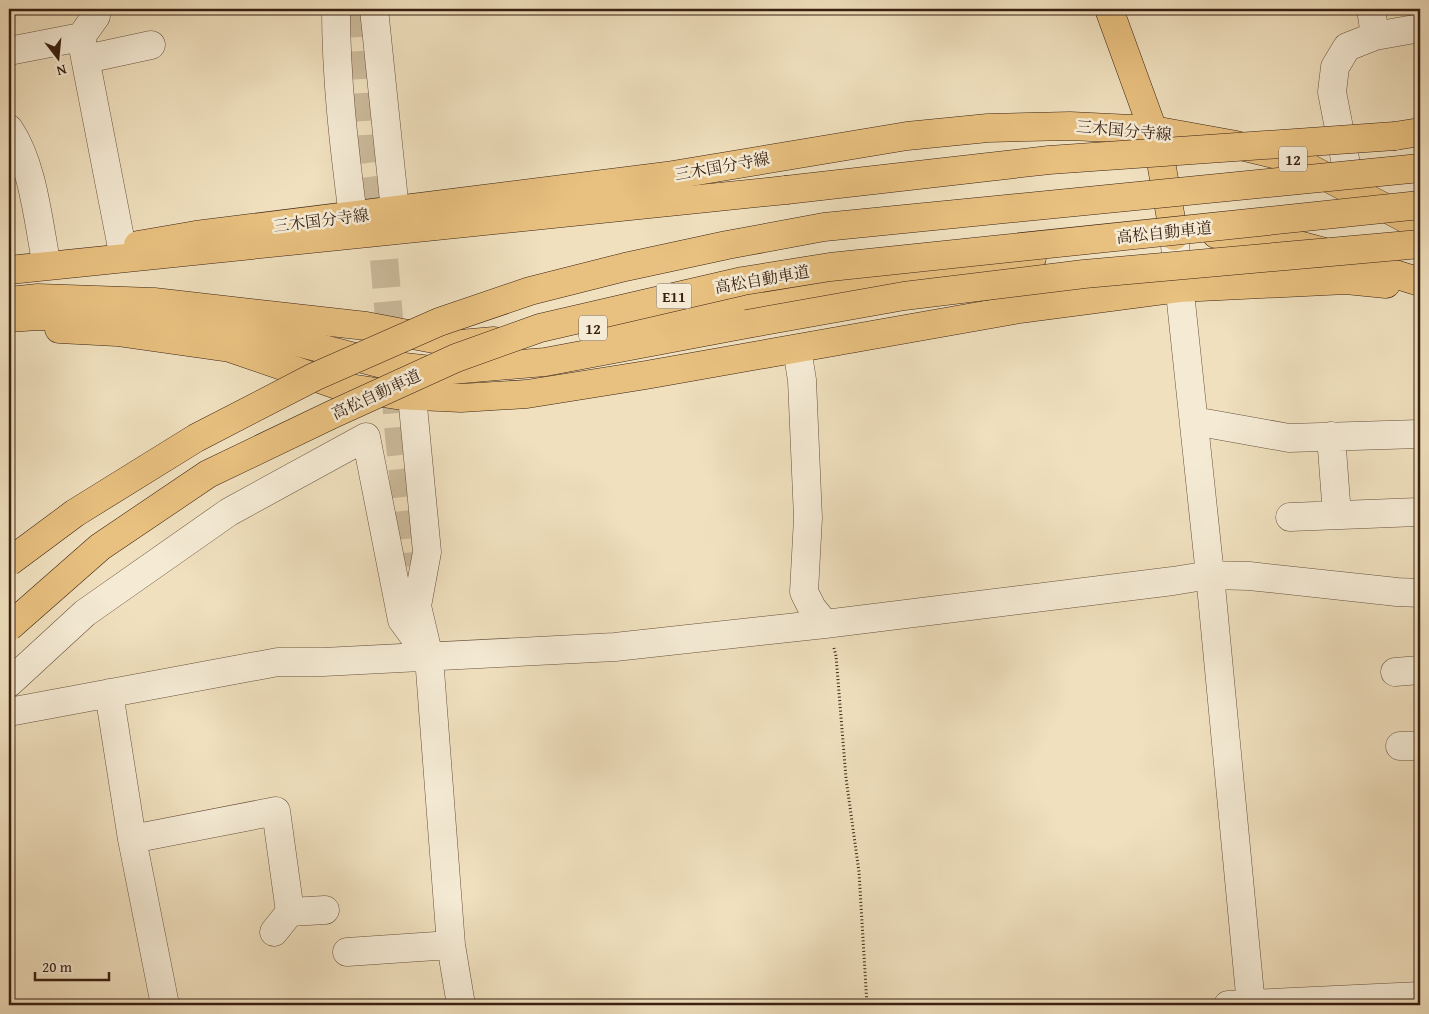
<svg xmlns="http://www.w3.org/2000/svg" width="1429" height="1014" font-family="'Gentium Book Plus','Noto Serif JP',serif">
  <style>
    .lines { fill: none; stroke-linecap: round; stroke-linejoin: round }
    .minor-tunnel { stroke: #cbba9b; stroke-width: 28; stroke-dasharray: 28 14; stroke-linecap: butt }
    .minor-casing { stroke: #67503c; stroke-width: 29 }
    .major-casing { stroke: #392011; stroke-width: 29 }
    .highway-casing { stroke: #392011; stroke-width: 29 }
    .path { stroke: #392011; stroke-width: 3; stroke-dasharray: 1 2.5; stroke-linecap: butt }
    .minor { stroke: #f5ebd5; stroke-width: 28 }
    .major { stroke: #e8c07f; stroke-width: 28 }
    .highway { stroke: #e8c07f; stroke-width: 28 }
    .highway-bridge-casing { stroke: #392011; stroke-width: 29; stroke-linecap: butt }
    .highway-bridge { stroke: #e8c07f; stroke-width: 28 }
    .labels { text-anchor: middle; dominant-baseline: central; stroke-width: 5; stroke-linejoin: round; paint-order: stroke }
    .shield { fill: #f5ebd5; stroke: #715d4c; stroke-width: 1 }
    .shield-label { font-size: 15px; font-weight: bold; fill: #392011 }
    .street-label { font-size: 16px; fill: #392011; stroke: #f5ebd5 }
  </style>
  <rect width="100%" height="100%" fill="#f0e0be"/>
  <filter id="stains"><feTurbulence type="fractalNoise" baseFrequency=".004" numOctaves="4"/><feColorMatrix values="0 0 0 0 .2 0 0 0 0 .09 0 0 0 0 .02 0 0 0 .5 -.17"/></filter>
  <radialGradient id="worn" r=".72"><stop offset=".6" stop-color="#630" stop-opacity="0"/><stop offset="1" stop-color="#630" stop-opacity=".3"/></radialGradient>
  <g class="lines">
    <path class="minor-tunnel" d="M360,9L368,141L383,247L399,436L413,566"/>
    <defs>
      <path id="minor" d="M95,9L96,16L81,37L122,248
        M336,9C336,78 344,147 353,216
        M374,9L395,210
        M1371,9L1375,36
        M9,51L81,37
        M86,59L151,45
        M9,129C33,164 38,220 46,261
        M1351,190L1332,92L1335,67L1347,47L1375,36L1420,28
        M1174,236L1210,575L1251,1005
        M797,349L802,380L808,518L804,592L812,608L825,624
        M412,396L427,552L417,606L429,657L451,945L461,1005
        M1194,421L1289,438L1419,434
        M1331,436L1337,515
        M1290,517L1418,512
        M1395,672L1420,670
        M9,683L85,613L229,512L366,437L402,620L429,657
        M109,693L132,839L165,1005
        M9,712L278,662H323L615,647L825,624L1173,581L1210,575L1249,576L1397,592L1420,593
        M1400,746H1420
        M132,839L276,811L290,912L325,910
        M274,932L290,912
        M347,952L451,945
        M1228,1005L1420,996"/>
      <path id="major" d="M1109,9L1153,130L1161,162L1174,236
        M1216,234C1281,233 1358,263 1420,282
        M138,245L196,235L667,176L907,136L988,128L1070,126L1153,130L1236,145L1290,158L1420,226
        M9,301L38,298L154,302L366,326L460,344L494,341
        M593,328L650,318L1032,258
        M59,329L117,332L230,348L343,387L396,395L461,398L527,394L646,375L1019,309L1179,288L1346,280L1386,284"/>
      <path id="highway" d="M1395,136L1420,132
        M9,270L786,190
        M9,318L37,316L121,318L273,336L386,365L440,371L545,362L747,324"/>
    </defs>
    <use href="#minor" class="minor-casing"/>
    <use href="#major" class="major-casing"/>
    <use href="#highway" class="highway-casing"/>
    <path class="path" d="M834,648L836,656L846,778L859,872L867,1005"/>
    <use href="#minor" class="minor"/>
    <use href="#major" class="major"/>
    <use href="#highway" class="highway"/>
    <defs>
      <path id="highway-bridge" d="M786,190L1049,160L1395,136
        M747,324L904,296L1084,274L1420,244
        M9,562L75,513L196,438L314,377L439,322L530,291L625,267L727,245L824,227L1420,168
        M9,627L100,547L208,474L331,415L456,358L540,328L743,281L830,267L1420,205"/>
    </defs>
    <use href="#highway-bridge" class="highway-bridge-casing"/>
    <use href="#highway-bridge" class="highway-bridge"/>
  </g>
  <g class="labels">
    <g class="shield">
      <rect x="1279" y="146.5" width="28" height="25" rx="4"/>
      <rect x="656.5" y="283.5" width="35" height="25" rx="4"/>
      <rect x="579" y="315.5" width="28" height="25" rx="4"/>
    </g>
    <g class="shield-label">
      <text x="1293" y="159">12</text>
      <text x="674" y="296">E11</text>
      <text x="593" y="328">12</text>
    </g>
    <g class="street-label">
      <text transform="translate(1124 130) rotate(5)">三木国分寺線</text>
      <text transform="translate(722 166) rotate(-10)">三木国分寺線</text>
      <text transform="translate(321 220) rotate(-7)">三木国分寺線</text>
      <text transform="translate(1164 232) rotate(-6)">高松自動車道</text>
      <text transform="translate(762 279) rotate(-10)">高松自動車道</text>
      <text transform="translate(376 394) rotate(-25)">高松自動車道</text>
    </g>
  </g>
  <rect width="1429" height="1014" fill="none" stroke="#f0e0be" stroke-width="30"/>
  <rect x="10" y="10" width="1409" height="994" fill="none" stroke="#392011" stroke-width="2.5"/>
  <rect x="15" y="15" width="1399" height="984" fill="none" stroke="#392011"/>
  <g transform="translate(58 58) rotate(164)" stroke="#f5ebd5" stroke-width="4" paint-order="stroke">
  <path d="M0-4L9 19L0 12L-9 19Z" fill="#392011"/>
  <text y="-8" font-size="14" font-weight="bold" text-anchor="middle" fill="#392011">N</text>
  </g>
  <path d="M35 972v8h74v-8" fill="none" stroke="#392011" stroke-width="2.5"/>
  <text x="42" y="972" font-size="15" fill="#392011" stroke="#f5ebd5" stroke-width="4" paint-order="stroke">20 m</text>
  <rect width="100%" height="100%" filter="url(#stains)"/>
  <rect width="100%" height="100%" fill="url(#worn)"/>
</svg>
